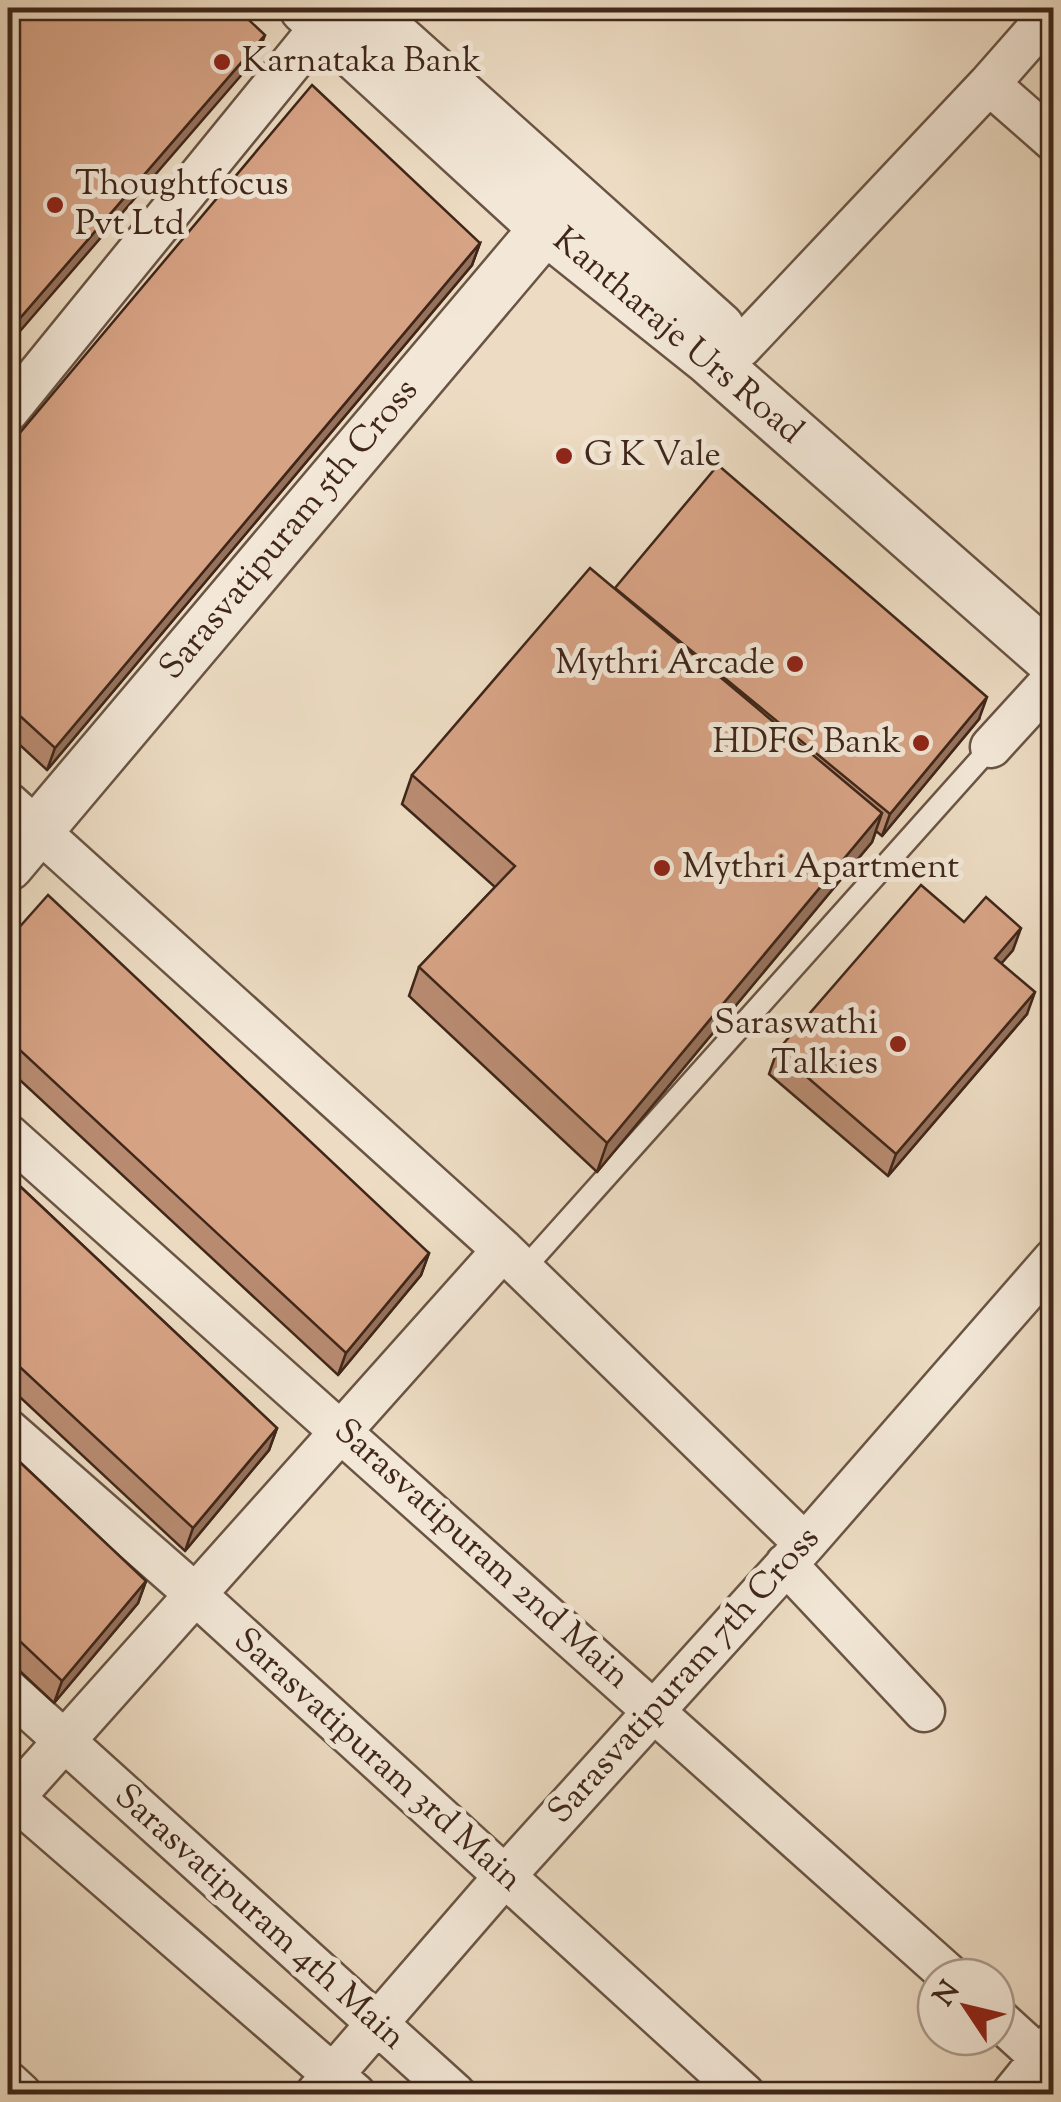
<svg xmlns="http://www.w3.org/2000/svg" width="1061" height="2102" font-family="'Sorts Mill Goudy',serif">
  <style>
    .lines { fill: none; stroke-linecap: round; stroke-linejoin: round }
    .service-casing { stroke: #6a5444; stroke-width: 25 }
    .minor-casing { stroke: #6a5444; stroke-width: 45 }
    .tertiary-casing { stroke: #6a5444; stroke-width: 55 }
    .service { stroke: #f3e8d8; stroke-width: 20 }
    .minor { stroke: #f3e8d8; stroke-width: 40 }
    .tertiary { stroke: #f3e8d8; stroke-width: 50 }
    .wall { fill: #b98c72; stroke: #3f2619; stroke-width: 2.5 }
    .shaded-wall { fill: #96725d; stroke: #3f2619; stroke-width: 2.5 }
    .building { fill: #d7a385; stroke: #3f2619; stroke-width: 2.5 }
    .poi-dot { fill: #8f2418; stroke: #f3e8d8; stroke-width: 4 }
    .labels { text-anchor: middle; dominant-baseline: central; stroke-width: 10; stroke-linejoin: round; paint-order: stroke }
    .poi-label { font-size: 35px; fill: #3f2619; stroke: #f3e8d8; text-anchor: start }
    .street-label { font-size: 35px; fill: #3f2619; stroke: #f3e8d8 }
  </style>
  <rect width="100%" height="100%" fill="#eddcc3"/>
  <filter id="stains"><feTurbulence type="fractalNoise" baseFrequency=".002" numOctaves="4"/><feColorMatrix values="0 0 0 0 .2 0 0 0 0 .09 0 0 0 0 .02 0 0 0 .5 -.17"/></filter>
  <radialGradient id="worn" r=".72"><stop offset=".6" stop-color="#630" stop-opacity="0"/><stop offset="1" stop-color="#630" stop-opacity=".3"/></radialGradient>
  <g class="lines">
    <defs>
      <path id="service" d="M523,1270L991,747"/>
      <path id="minor" d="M989,84L1054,141
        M741,347L989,84L1054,10
        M8,411L323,24
        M991,747L1054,678
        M8,803L503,1250L805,1544
        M8,1135L951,1977
        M8,1430L195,1594L744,2094
        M786,1564L924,1711
        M8,1690L455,2094
        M8,1793L355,2094
        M8,1804L503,1250
        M996,2017L1041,2058
        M8,2082L21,2094
        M316,2094L504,1877L805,1544L1054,1259
        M1012,2094L1054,2042"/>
      <path id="tertiary" d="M305,8L545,228L709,359L1054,662
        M362,8L719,328
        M8,865L566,204"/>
    </defs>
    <use href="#service" class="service-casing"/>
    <use href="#minor" class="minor-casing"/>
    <use href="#tertiary" class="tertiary-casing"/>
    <use href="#service" class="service"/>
    <use href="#minor" class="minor"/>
    <use href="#tertiary" class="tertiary"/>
  </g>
  <path class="wall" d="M480,243L472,265L47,770L8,734V447Z
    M615,589L979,719L882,836L876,831L872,842L597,1172L409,996L419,967L495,887L402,804L412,775Z
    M8,940L429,1253L421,1275L338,1375L8,1069Z
    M1013,950L1001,963L1027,1014L888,1176L769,1074L777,1051Z
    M8,1175L277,1428L269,1450L185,1551L8,1386Z
    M8,1451L146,1581L138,1603L54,1703L8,1660Z"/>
  <path class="shaded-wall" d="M265,35L257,57L8,345V332Z
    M480,243L472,265L47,770L55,748Z
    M987,697L979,719L882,836L890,814Z
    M882,813L872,842L597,1172L607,1143Z
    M1021,928L1013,950L987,980L995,958Z
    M1035,992L1027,1014L888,1176L896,1154Z
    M429,1253L421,1275L338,1375L346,1353Z
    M277,1428L269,1450L185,1551L193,1528Z
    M146,1581L138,1603L54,1703L62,1681Z"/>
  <path class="building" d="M8,8H236L265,35L8,332Z
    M312,85L480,243L55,748L8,705V447Z
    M718,465L987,697L890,814L615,588Z
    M590,568L882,813L607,1143L419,967L515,866L412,775Z
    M921,885L964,922L986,897L1021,928L995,958L1035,992L896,1154L777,1051Z
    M48,895L429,1253L346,1353L8,1039V940Z
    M8,1175L277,1428L193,1528L8,1356Z
    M8,1451L146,1581L62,1681L8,1630Z"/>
  <g class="poi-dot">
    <circle cx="222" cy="62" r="10"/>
    <circle cx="55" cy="205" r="10"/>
    <circle cx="564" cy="456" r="10"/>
    <circle cx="795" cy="664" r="10"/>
    <circle cx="921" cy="743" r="10"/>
    <circle cx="662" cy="868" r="10"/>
    <circle cx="898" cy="1044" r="10"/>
  </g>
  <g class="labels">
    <g class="poi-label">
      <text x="242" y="62">Karnataka Bank</text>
      <text x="75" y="185">Thoughtfocus<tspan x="75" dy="40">Pvt Ltd</tspan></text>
      <text x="584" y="456">G K Vale</text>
      <text x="775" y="664" text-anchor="end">Mythri Arcade</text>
      <text x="901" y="743" text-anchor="end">HDFC Bank</text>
      <text x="682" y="868">Mythri Apartment</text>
      <text x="878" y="1024" text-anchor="end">Saraswathi<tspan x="878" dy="40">Talkies</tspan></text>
    </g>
    <g class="street-label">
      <text transform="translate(677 337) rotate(40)">Kantharaje Urs Road</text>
      <text transform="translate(290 530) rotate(-50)">Sarasvatipuram 5th Cross</text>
      <text transform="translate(481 1555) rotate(42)">Sarasvatipuram 2nd Main</text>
      <text transform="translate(685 1676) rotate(-48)">Sarasvatipuram 7th Cross</text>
      <text transform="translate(377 1761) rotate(42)">Sarasvatipuram 3rd Main</text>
      <text transform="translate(259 1918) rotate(42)">Sarasvatipuram 4th Main</text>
    </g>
  </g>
  <rect width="1061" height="2102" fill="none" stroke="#eddcc3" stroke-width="40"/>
  <rect x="10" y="10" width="1041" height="2082" fill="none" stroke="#3f2619" stroke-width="5"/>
  <rect x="20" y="20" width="1021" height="2062" fill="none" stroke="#3f2619" stroke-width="2.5"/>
  <g transform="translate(966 2007) rotate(305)"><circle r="48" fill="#f3e8d8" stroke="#ab9a8c" stroke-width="2.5"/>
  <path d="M0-8L18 38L0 25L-18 38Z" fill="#8f2418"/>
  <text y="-15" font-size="28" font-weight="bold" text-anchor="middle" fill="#3f2619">N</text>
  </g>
  <rect width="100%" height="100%" filter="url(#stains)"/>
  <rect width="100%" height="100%" fill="url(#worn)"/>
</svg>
